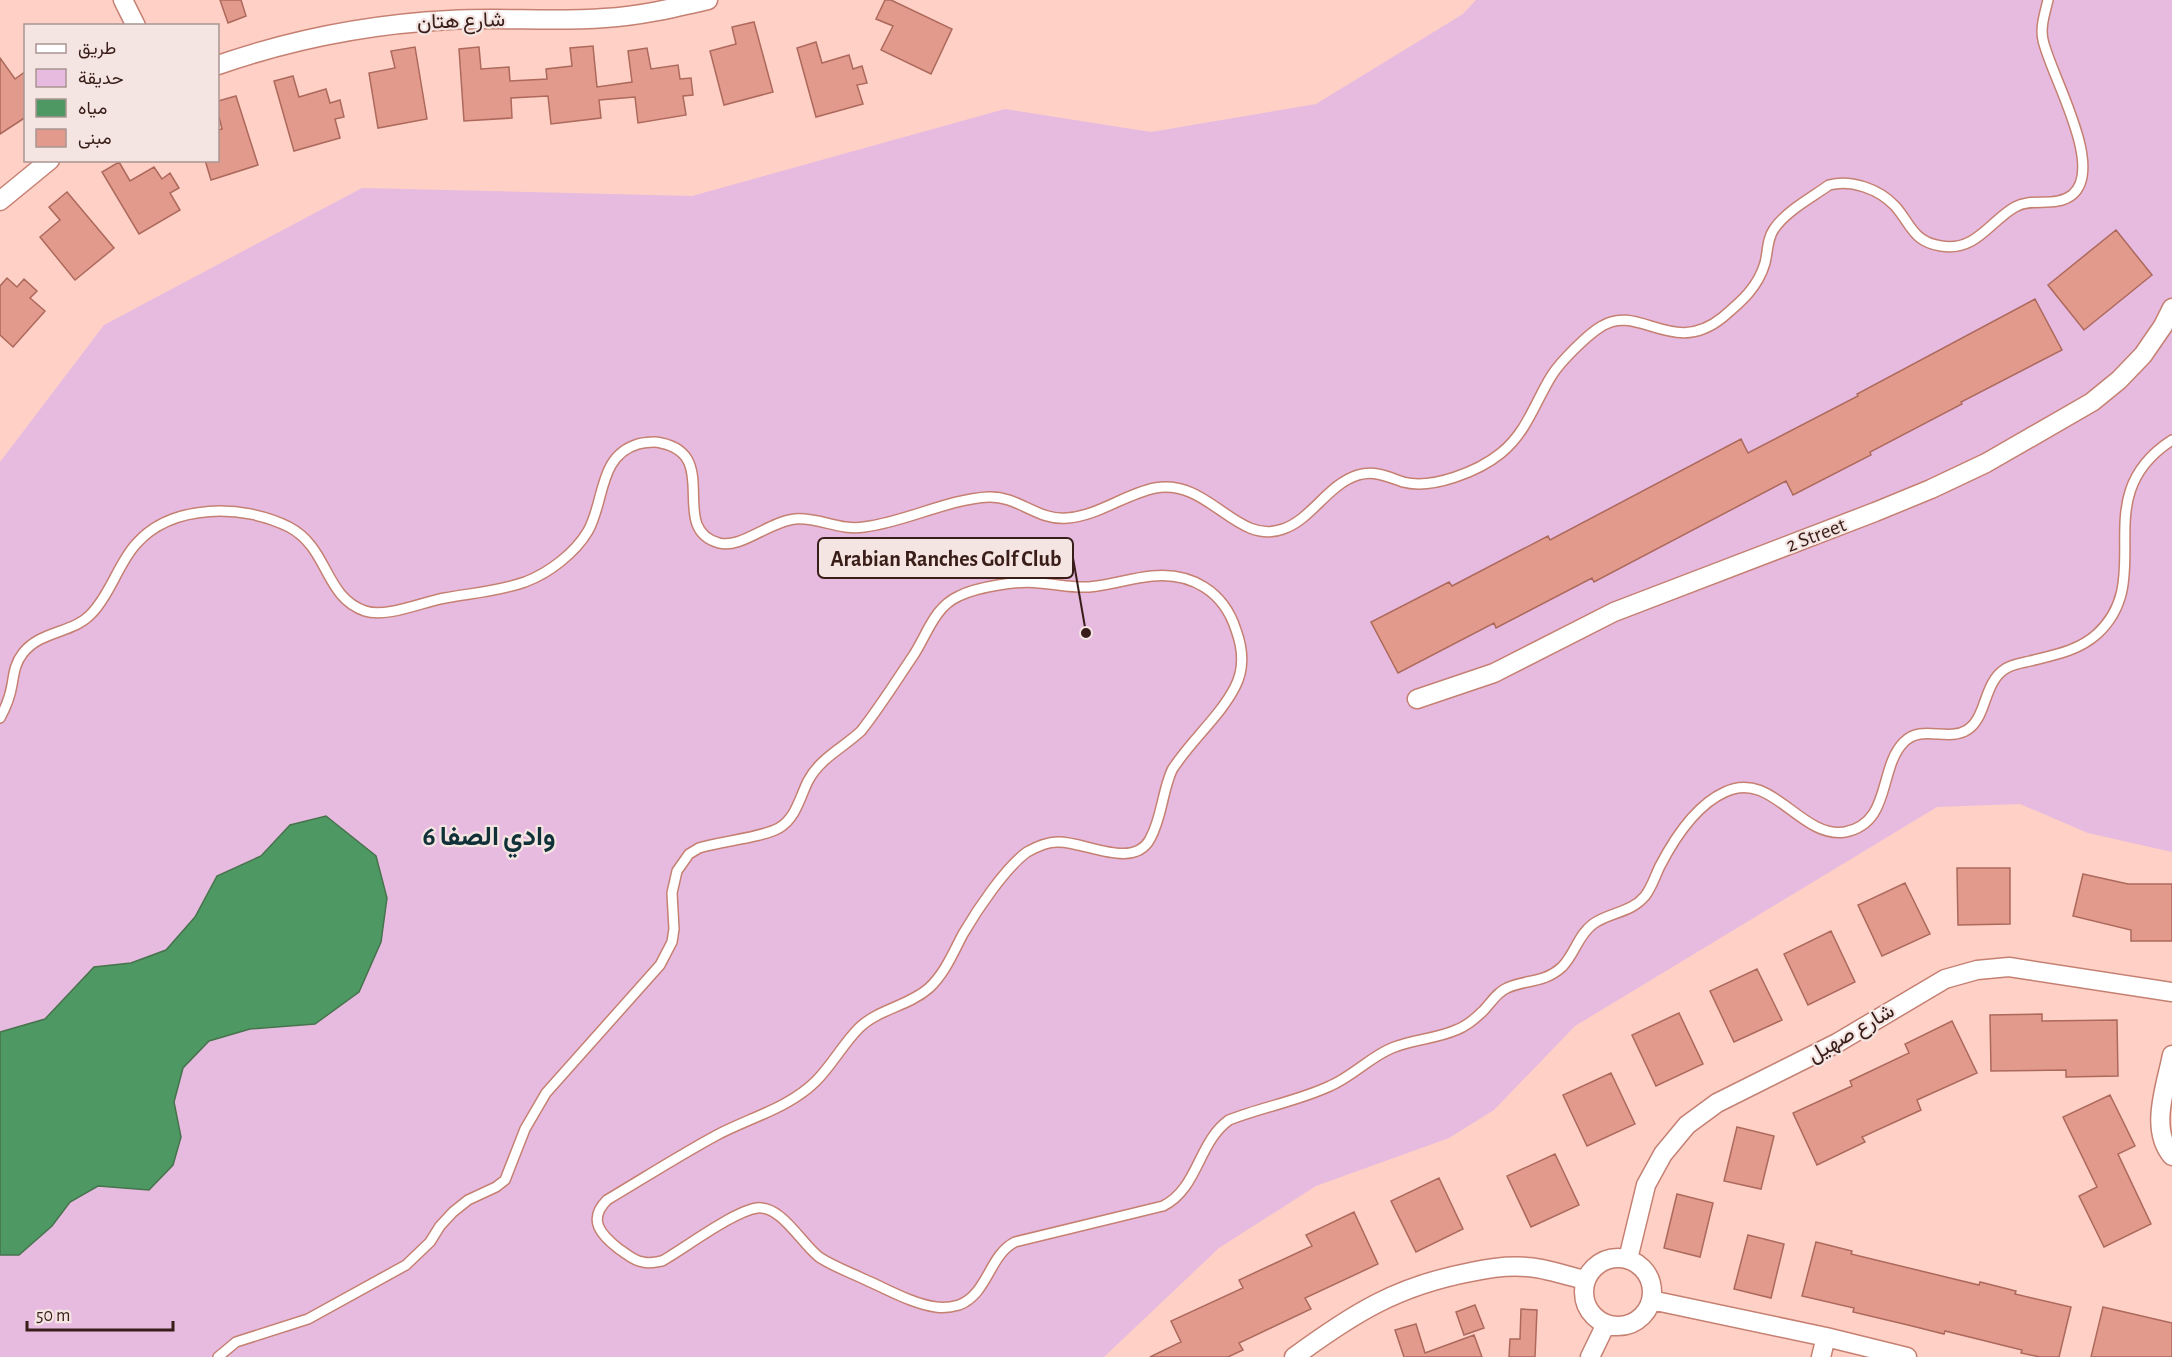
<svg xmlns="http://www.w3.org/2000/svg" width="2172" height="1357" font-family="'Alegreya Sans',Vazirmatn,sans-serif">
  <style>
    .green { fill: #e7bbe0 }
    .water { fill: #4e9864; stroke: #47734d; stroke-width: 1.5 }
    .building { fill: #e29a8c; stroke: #ac695c; stroke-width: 1.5 }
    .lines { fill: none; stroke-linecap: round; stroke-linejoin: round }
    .lane-casing { stroke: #c58072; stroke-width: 12 }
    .street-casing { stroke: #c58072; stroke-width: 21 }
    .lane { stroke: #fff; stroke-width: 9 }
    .street { stroke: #fff; stroke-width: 18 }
    .labels { text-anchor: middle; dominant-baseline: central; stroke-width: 4.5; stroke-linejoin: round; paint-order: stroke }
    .street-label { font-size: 21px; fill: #381d18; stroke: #f5e5e2 }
    .district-label { font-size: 27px; font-weight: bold; fill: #0f3137; stroke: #f5e5e2 }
    .leader { fill: none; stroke: #381d18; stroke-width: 2 }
    .callout-dot { fill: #381d18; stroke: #f5e5e2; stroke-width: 2 }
    .callout { fill: #f5e5e2; stroke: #381d18; stroke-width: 2 }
    .callout-label { font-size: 22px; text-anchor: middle; font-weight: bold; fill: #381d18 }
  </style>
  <rect width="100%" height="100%" fill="#fed0c6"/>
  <path class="green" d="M1476,0H2172V852L2088,833L2020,804L1937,807L1575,1026L1494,1110L1449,1138L1316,1186L1219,1248L1104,1357H0V462L104,325L362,188L692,196L1005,109L1151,132L1316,104L1463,14Z"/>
  <path class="water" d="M326,816L376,856L387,898L381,942L359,992L315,1024L250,1029L209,1041L183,1068L174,1102L181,1137L173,1165L149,1190L98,1186L70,1202L52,1226L19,1255H0V1032L45,1019L94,967L131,963L166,950L195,917L217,876L261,856L290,825Z"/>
  <path class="building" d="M220,0H241L246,16L228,23Z
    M885,0H891L952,29L931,74L881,50L893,26L876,19Z
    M754,22L773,92L724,105L710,51L736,44L732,27Z
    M816,42L822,63L849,55L853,69L862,66L867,83L857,85L863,104L816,117L797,48Z
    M593,46L597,87L632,82L628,51L647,48L651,69L678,65L680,79L691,78L693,95L683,96L686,115L638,123L635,97L599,100L601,118L551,124L548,96L511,98L512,118L464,121L459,49L479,47L481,69L509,67L510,81L547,79L546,69L572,66L570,48Z
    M415,47L427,119L378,128L369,73L395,68L391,51Z
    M0,58L15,79L26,71V117L0,134Z
    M293,76L299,97L326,89L330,103L340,100L344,117L335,119L340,138L294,151L274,81Z
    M236,96L258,165L211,180L205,160H218V130L222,129L218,113V101Z
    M119,162L130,181L154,167L162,179L170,173L179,188L170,193L180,210L139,234L102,172Z
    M67,192L114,248L75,280L40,237L60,220L49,207Z
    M2116,230L2152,275L2084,330L2048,285Z
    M7,278L17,287L24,279L37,291L30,298L45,311L13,347L0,335V286Z
    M2035,299L2062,350L1961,402L1962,404L1870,452L1871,455L1793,495L1786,481L1594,582L1592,578L1496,628L1494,623L1398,673L1371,622L1449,582L1452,586L1548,536L1550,540L1741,439L1748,453L1858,396L1857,394Z
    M1957,868H2010V924L1958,925Z
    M2083,874L2128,884H2172V941H2131V930L2073,916Z
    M1905,883L1930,934L1882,956L1858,905Z
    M1831,931L1855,982L1808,1005L1784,954Z
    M1757,969L1782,1020L1734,1042L1710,991Z
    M1679,1013L1703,1064L1656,1086L1632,1035Z
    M2042,1014V1021L2117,1020L2118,1076L2066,1077V1070L1991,1071L1990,1015Z
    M1952,1021L1977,1073L1917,1100L1921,1110L1862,1137L1865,1142L1817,1165L1793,1113L1852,1086L1850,1081L1909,1053L1905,1044Z
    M1611,1073L1635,1124L1587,1146L1563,1095Z
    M2110,1095L2135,1146L2118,1154L2151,1224L2104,1247L2079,1196L2097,1187L2063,1117Z
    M1737,1127L1774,1136L1761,1189L1724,1181Z
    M1555,1154L1579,1205L1531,1227L1507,1176Z
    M1439,1178L1463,1229L1416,1252L1391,1201Z
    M1677,1194L1713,1203L1700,1257L1664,1248Z
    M1354,1212L1378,1264L1305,1298L1311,1309L1239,1343L1243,1350L1228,1357H1150L1181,1342L1171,1321L1243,1288L1239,1280L1312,1246L1306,1235Z
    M1748,1235L1784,1244L1771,1298L1734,1289Z
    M1816,1242L1852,1251L1851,1254L1979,1285L1980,1282L2016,1291L2015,1294L2071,1307L2059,1357H2040L2021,1353L2022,1350L1945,1331L1944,1334L1908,1325L1853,1312L1854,1308L1802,1296Z
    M1475,1305L1484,1328L1464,1335L1456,1312Z
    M2103,1307L2172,1323V1357H2091Z
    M1521,1309L1537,1310L1535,1357H1509L1510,1339H1520Z
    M1416,1324L1425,1353L1474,1335L1482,1357H1404L1395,1330Z"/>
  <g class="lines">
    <defs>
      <path id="lane" d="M0,718C6,707 10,697 12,685C14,673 15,663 23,653C41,630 73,634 92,613C111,593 118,564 136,544C172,503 244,504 289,527C329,548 324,597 365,611C387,618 422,602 445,598C473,593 499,591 525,582C549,573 575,553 588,531C605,501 598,456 638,444C643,443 655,441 661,443C722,455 667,529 719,543C741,549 768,522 795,519C819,517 840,531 864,527C906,522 947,499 989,497C1018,496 1038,521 1067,518C1098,516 1125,494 1155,488C1209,478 1236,546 1283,529C1311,520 1328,484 1358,475C1375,470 1388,477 1403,482C1432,490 1479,471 1501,453C1527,432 1535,402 1552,375C1561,361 1588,334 1602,326C1639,303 1673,358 1723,317C1742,301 1758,287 1765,263C1768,251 1767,239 1774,229C1786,211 1811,198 1829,185C1851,179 1879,189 1895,206C1911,224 1913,242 1941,246C1976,252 1990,221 2015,207C2032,197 2055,208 2072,195C2106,168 2050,74 2043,40C2040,27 2045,13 2048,0
        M218,1357L236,1342L308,1319L406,1265L430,1242L440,1226L453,1212L468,1200L496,1187L505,1180L525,1129L546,1093L660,965L672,942L674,929L672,893L677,871L689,854L699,848C721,841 761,838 779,828C796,818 800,797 808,781C820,758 843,748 861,731C880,707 896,681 913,656C927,635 934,607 959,596C977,587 1019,580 1039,583C1056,584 1072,588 1089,587C1111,585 1131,578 1152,576C1192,572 1224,592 1236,630C1243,649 1245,668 1235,687C1219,718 1190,741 1172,770C1162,792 1162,818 1150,839C1133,871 1082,840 1057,842C1046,842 1036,847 1027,852C1005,868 977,910 963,934C953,953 945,973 929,988C909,1006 878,1009 859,1028C843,1044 832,1065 816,1081C789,1108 749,1118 717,1135C680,1155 644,1178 607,1200C587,1220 601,1235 619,1249C627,1254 634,1261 643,1262C650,1264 655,1262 662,1261C685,1248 734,1211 757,1208C781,1205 801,1243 819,1257C834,1267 852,1273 868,1281C889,1290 913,1304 936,1307C943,1308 952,1307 959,1305C988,1294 989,1255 1015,1242L1163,1206C1198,1189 1198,1142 1229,1120C1262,1107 1298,1101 1330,1086C1353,1076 1370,1057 1392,1048C1413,1039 1436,1039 1456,1030C1467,1026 1475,1019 1483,1011C1491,1003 1497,992 1507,988C1526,979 1543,984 1562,967C1575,954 1578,935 1593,924C1610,912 1631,913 1645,896C1652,887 1655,876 1660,866C1674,839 1696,805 1725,792C1772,769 1800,839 1845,832C1892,823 1878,768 1904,742C1921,724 1948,742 1967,730C1987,718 1983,683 2005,669C2012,664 2021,663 2030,661C2054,655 2078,651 2097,634C2159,577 2084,497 2172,440"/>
      <path id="street" d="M123,0L136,26
        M218,65C293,39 370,24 450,20C502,17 553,22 605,18C640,16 674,8 708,0
        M0,201L50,160
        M1417,699L1494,673L1614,612L1875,512L1931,489L1986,463L2092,402L2119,380L2143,355L2163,326L2172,308
        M2172,1055C2166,1086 2149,1129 2172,1156
        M1584 1292a34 34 0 1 1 68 0a34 34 0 1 1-68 0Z
        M1628,1259L1646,1185L1663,1154L1687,1125L1717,1103L1837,1043L1945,979L1977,970L2009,967L2172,992
        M1651,1300L1826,1337L1907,1357
        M1294,1357C1354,1313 1397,1286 1471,1272C1489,1268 1509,1265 1527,1267C1546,1268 1566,1276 1585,1280
        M1590,1357L1606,1324
        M1821,1357L1826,1337"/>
    </defs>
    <use href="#lane" class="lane-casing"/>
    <use href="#street" class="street-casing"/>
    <use href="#lane" class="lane"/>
    <use href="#street" class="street"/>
  </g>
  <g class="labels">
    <g class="street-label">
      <text transform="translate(461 21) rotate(-2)">شارع هتان</text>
      <text transform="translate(1816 535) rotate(-21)">2 Street</text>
      <text transform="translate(1851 1033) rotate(-30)">شارع صهيل</text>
    </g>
    <g class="district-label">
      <text x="489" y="836">وادي الصفا 6</text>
    </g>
  </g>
  <path class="leader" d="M1086 633L1073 558"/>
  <circle class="callout-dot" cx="1086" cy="633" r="6"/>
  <rect class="callout" x="818" y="538" width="255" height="40" rx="6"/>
  <g class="callout-label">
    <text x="946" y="566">Arabian Ranches Golf Club</text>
  </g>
  <rect x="24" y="24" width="195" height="138" fill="#f5e5e2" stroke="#a99591" stroke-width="1.5"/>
  <rect x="36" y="44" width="30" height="9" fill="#ffffff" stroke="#a99591" stroke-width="1.5"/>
  <text x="78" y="54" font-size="18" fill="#381d18">طريق</text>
  <rect x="36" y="69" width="30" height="18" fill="#e7bbe0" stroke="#a99591" stroke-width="1.5"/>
  <text x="78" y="84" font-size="18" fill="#381d18">حديقة</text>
  <rect x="36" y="99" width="30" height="18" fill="#4e9864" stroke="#a99591" stroke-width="1.5"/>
  <text x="78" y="114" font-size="18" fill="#381d18">مياه</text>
  <rect x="36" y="129" width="30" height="18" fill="#e29a8c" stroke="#a99591" stroke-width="1.5"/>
  <text x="78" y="144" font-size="18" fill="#381d18">مبنى</text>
  <path d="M27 1321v9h146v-9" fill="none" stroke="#381d18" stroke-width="3"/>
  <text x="36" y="1321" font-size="18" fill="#381d18" stroke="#f5e5e2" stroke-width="4.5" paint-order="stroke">50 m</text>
</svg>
